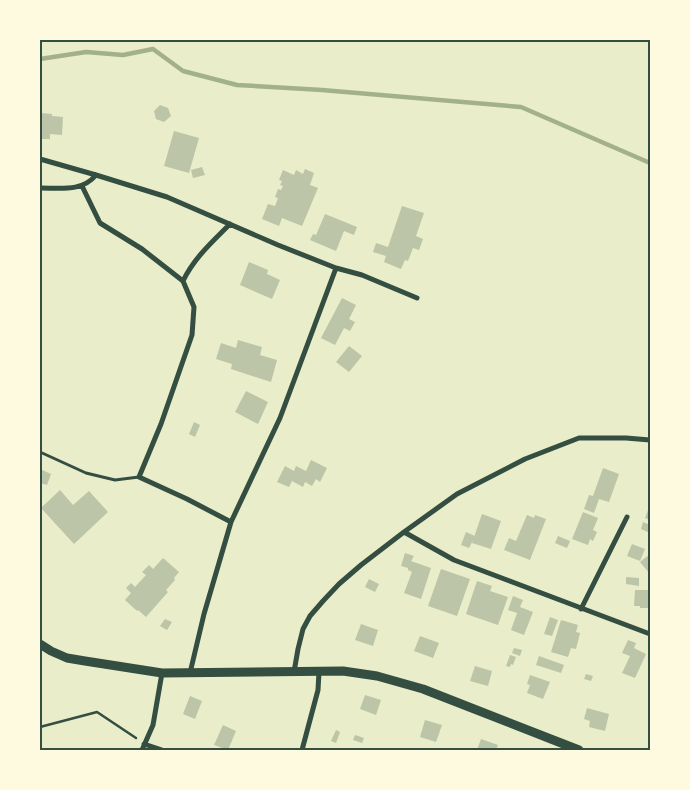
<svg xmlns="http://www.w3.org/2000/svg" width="690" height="790" font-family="'PT Sans',sans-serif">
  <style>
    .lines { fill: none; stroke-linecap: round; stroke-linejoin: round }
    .stream { stroke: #a3b18a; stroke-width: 4.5 }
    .building { fill: #bcc5a7 }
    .path { stroke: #344e41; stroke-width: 2.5 }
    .service { stroke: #344e41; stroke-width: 3 }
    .minor { stroke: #344e41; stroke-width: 5 }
    .secondary { stroke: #344e41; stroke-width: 9 }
    .neatline { fill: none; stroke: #344e41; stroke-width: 2 }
  </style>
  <rect width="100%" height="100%" fill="#e9edc9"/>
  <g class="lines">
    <path class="stream" d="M40,59L86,52L123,55L153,49L183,71L237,85L322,90L521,107L650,163"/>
  </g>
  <path class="building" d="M160,105L168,108L171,116L164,122L156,119L154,111Z
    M40,113L52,114V116L63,117L62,135L50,134V139H40Z
    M174,131L199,138L189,173L164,166Z
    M202,167L205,175L193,178L191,170Z
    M305,169L314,173L310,185L318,188L302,226L282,218L279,226L262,219L268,204L275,206L278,198L275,197L278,189L281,190L283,186L280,185L282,181L279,180L283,170L294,175L296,170L303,174Z
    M402,206L424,213L416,236L423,239L419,250L413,248L408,261L405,260L401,269L384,262L386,256L373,252L376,243L388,247Z
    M325,214L357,227L354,235L344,231L336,251L310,240L313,234L316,235Z
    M249,262L268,270L267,274L280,280L272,299L240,285Z
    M342,298L356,305L349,319L355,322L350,331L344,328L335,345L321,338Z
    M238,340L262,347L260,355L277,360L271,382L231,369L232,364L216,359L221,343L236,348Z
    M349,346L362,356L349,372L336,362Z
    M246,391L268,402L258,424L235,412Z
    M194,422L200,425L195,437L189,434Z
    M311,460L327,468L320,482L316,479L312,486L305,482L303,487L292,481L289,487L277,482L285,466L294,471L296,466L306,471Z
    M603,468L619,474L609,502L599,499L594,513L584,509L589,495L593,496Z
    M40,469L51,474L47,485L40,483Z
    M60,490L73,505L89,491L108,512L74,544L41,508Z
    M650,505V520L645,518Z
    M583,512L598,518L593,530L597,532L593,541L590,539L588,545L572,539Z
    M482,514L501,521L491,549L472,543Z
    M527,515L534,518L535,515L546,519L530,560L504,550L509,538L516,541Z
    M643,522L650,525V533L641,529Z
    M466,532L475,536L469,548L461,545Z
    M558,536L570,541L567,548L555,543Z
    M632,544L645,549L640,561L627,556Z
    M405,553L414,556L411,561L431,568L421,599L404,593L412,572L408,570V568L401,566Z
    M650,554V574L640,562Z
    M163,558L179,572L174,578L175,580L166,590L168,592L146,617L138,610L137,611L125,600L131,593L126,588L131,583L135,587L146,575L142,572L149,565L153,569Z
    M441,569L470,579L457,616L428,606Z
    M626,577L639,578V586L626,584Z
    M369,579L379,584L375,592L365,587Z
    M477,581L492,586L490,591L508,597L498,625L466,614Z
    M635,590H650V608H640V606H634Z
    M513,596L523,600L520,607L533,612L524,635L511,630L517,613L508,610Z
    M550,617L558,620L552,636L544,634Z
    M165,619L172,622L167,630L160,626Z
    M561,620L578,625L576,632L580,633L576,649L571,648L568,657L551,652Z
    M361,624L378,630L373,646L355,640Z
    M420,636L439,643L433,658L414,651Z
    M628,640L636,643L634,648L646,654L635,678L622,673L630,656L622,653Z
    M514,648L522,650L520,656L512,653Z
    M510,655L516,657L513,665L511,664L510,667L506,666Z
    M539,656L564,665L561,673L536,665Z
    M475,666L492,671L488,686L470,681Z
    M586,674L593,676L591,681L584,679Z
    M530,675L550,682L543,699L527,693L530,685L527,684Z
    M365,695L381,700L376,715L360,709Z
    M190,696L202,701L195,719L183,714Z
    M587,708L609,714L605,731L589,727L590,721L584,719Z
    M425,720L442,725L436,742L420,737Z
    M223,725L236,731L228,750L214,745Z
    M336,730L340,732L336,743L331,741Z
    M355,735L364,738L362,743L353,740Z
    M481,739L498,745L496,750H477Z"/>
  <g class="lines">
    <path class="path" d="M40,727L97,712L136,738"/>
    <path class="service" d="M40,452L86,473L115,480L139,477"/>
    <path class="minor" d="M40,159L96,175L167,197L278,245L336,268L362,275L417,298
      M82,186L100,223L142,249L183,281L194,307L192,335L161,424L139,477L187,499L231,522
      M40,188C61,188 82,192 96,175
      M183,281C194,258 212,242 230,224
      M404,532L454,560L650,634
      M581,609L627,517
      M294,672L298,649L303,629L310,616L323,601L339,584L361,565L404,532L457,494L525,459L579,438H626L650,440
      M190,673L204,614L231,522L280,418L336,268
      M144,744L162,750
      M142,750L153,725L162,673
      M302,750L318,690L319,672"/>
    <path class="secondary" d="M40,644L51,651L67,658L85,661L162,673L343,671L377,676L423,689L579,750"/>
  </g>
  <rect width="690" height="790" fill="none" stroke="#fefae0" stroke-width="82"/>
  <rect x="41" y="41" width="608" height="708" class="neatline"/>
</svg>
